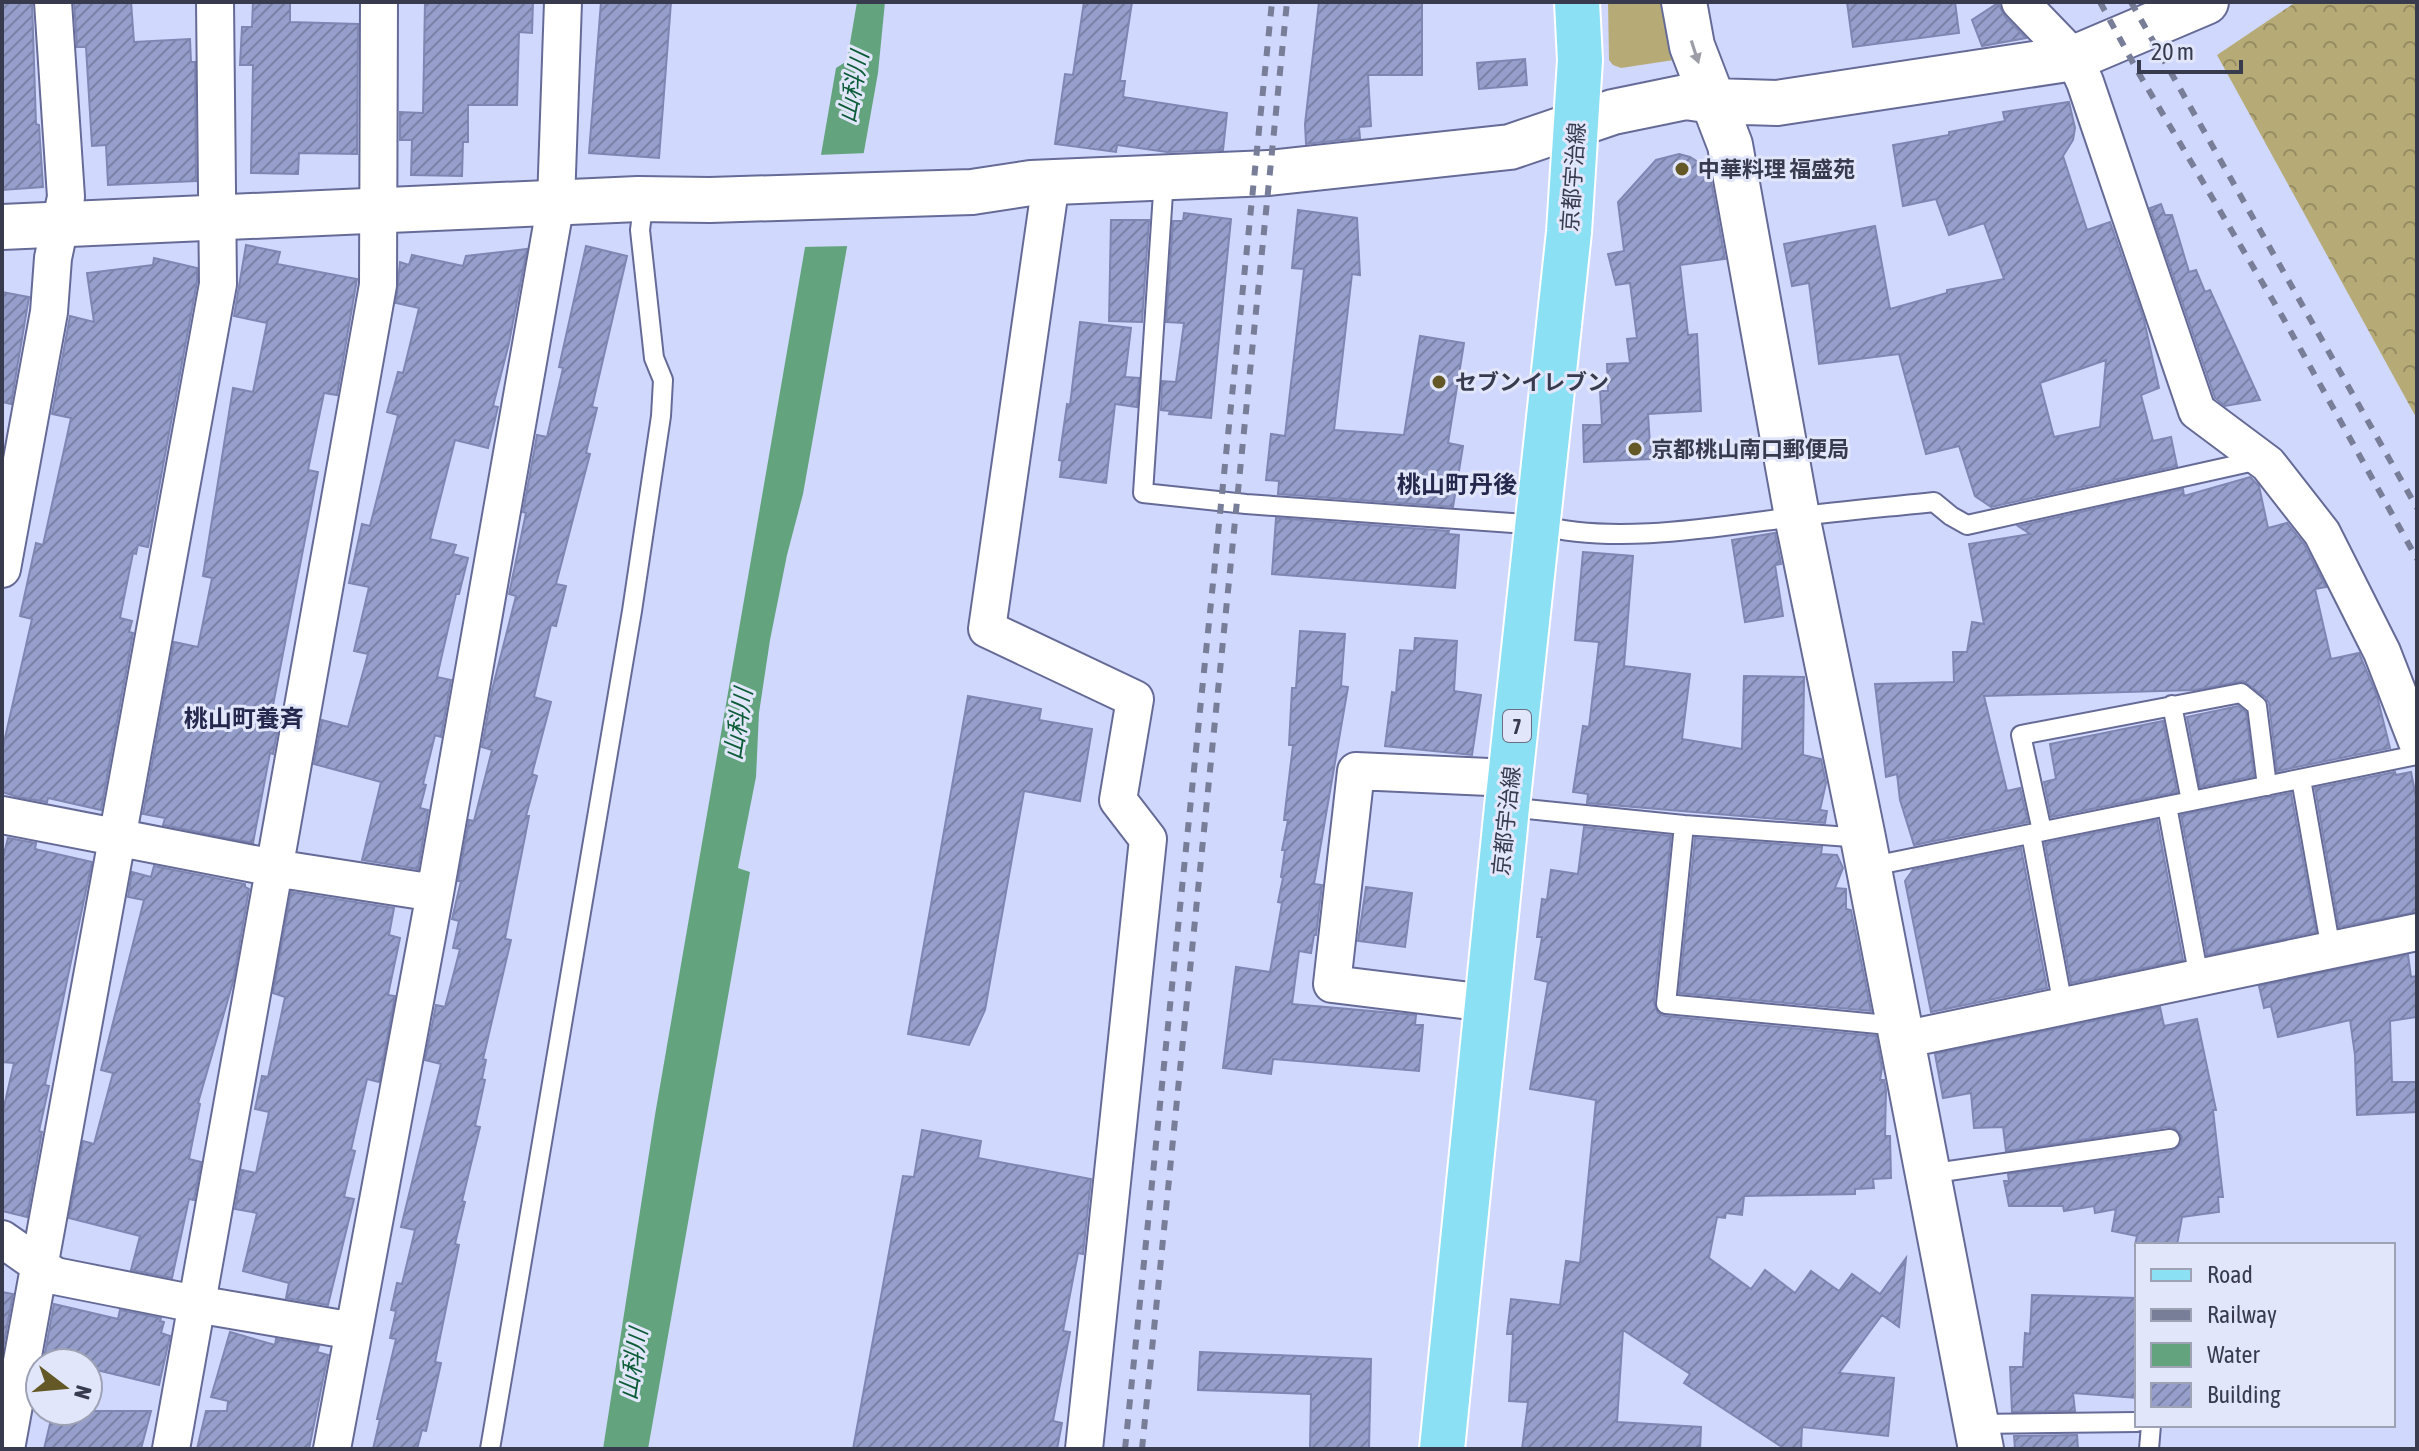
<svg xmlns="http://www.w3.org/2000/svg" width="2419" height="1451" font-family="'Asap Condensed','Noto Sans JP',sans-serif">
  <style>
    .grass { fill: #b6ab76 }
    .forest { fill: url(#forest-crowns) }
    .water { fill: #63a47e }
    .pier { fill: #d1d8fe }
    .building { fill: url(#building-hatch); stroke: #7f86b2; stroke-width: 2; fill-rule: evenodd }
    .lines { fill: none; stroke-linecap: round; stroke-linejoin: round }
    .lane-casing { stroke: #656b96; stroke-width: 22 }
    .street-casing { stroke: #656b96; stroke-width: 40 }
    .secondary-casing { stroke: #656b96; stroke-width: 48 }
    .primary-casing { stroke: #fff; stroke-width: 48 }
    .lane { stroke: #fff; stroke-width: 18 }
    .street { stroke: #fff; stroke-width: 36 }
    .secondary { stroke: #fff; stroke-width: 44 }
    .primary { stroke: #8ce0f4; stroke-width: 44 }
    .rail { stroke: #787d98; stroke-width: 6; stroke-dasharray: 10 10; stroke-linecap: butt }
    .oneway { fill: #9c9da6 }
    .poi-dot { fill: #645926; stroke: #e2e6fa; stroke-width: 3 }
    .labels { text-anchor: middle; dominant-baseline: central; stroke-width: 6; stroke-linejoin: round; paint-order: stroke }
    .shield { fill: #e2e6fa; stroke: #6b6e82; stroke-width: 2 }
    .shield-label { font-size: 20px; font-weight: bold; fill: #383b4e }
    .poi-label { font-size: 22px; font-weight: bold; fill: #383b4e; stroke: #e2e6fa; text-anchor: start }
    .street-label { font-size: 22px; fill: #383b4e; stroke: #e2e6fa }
    .water-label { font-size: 24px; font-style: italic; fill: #0c5c38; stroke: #e2e6fa }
    .neighbourhood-label { font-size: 24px; font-weight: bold; fill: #25284d; stroke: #e2e6fa }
  </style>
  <defs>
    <pattern id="forest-crowns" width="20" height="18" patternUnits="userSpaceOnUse" patternTransform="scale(2)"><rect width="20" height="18" fill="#b6ab76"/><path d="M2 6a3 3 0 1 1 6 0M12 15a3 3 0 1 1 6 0" fill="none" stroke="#958c63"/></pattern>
    <pattern id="building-hatch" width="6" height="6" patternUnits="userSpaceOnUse" patternTransform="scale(2)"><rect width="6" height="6" fill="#969ecb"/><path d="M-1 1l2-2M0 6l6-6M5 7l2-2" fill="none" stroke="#7b82a7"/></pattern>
  </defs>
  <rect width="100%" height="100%" fill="#d1d8fe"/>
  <path class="grass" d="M1608,2H1670L1678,55L1674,60L1621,68L1613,65L1609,60Z"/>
  <path class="forest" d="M2296,2H2417V419L2217,55Z"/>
  <path class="water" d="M857,2H885L878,73L803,494L787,555L770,640L759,713L756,777L738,868L750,872L648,1449H603L655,1115L836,68L847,61Z"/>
  <path class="pier" d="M868,153L851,246L801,247L817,155Z"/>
  <path class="building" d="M2,2H32L36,124L39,125L43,187L2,190Z
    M74,2H131L134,42L190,39L191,62H195L196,181L108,185L106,145L92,146L86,47H77Z
    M253,2H290V22L358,24L357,154L299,153L298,174L251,173L253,65H240L242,27H252Z
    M425,2H533L532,33L519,32L517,105H468V142H463L462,176L411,175L412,140H400V112L423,113Z
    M601,2H671L659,158L589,153Z
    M1084,2H1132L1120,81H1125L1123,97L1227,113L1223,150L1167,152L1117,145L1116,152L1055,144L1065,74L1073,75Z
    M1319,2H1422V75H1368L1371,126L1359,127L1360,138L1306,144L1305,124Z
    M1847,2H1955L1959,33L1853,47Z
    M1998,3L2005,17L2026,38L1982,46L1972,20Z
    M1525,59L1527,85L1479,89L1477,63Z
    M2069,102L2075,128L2073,140L2063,156L2087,230L2110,222L2144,320L2159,388L2141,395L2153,441L2171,437L2177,466L1991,507L1975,496L1959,446L1926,454L1899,354L1819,364L1809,283L1792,286L1784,244L1875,226L1890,309L1947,293V290L2004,279L1984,223L1949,235L1936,199L1903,206L1893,145L1949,135V132L2005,121L2003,112ZM2106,360L2100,427L2054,437L2040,383Z
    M1679,154L1690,157L1709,169L1725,259L1680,265L1688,335L1697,334L1701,411L1648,414L1651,459L1584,462L1583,425H1602L1600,391H1608L1607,364L1630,363L1627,339L1637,338L1630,283L1616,285L1608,254L1624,251L1618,202L1656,160Z
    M2161,204L2165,215H2172L2189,272L2196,270L2205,292L2210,290L2260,400L2225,406L2215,398L2150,208Z
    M1298,210L1357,218L1360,275L1352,274L1334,430L1404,435L1420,336L1464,343L1448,443L1463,446L1453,507L1278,494L1279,481L1266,480L1271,434L1285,436L1304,269L1292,268Z
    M1184,213L1231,219L1211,418L1169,414L1170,411L1161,410L1162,381L1176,382L1184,323L1166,322L1173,221H1183Z
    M1111,220H1149L1142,322L1109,321Z
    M246,245L280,252L277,264L357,279L337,395L324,393L308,470L318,472L269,726L278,728L273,754L270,753L253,843L163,825L165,818L143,814L174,642L198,647L212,578L203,576L233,388L253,392L267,323L234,316Z
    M586,246L627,256L592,407L597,408L586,453L590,454L556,584L566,586L556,626L551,625L534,697L551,702L532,774L537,776L526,816H529L505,939L511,940L483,1059L486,1060L482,1079L485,1080L475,1126L480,1127L462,1201L465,1202L455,1244L459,1245L435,1362L441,1363L426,1431L422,1430L417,1449H373L380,1419H377L396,1339L390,1338L396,1311L391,1310L397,1283L402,1284L415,1230L401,1227L441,1064L425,1060L436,1005L445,1007L460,949L453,948L459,921L452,919L461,881H458L469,820L474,821L492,750L482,747L492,690L516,596L509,594L526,513L523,512L537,435L547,437L563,368L559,367Z
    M527,249L509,343L493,406L498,407L488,448L455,440L430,539L456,545L453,554L468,558L459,594H456L437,677L451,680L441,737L435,735L423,784L426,785L420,808L428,810L418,869L362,860L381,782L314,764L322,720L348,727L368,654L354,651L369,587L349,583L362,524L370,526L398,415L387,412L398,372L403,373L419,308L396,303L400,262L409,265L412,255L463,266L466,256Z
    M154,258L197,268V282L148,547L138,545L136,554L133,553L120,618L132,621L129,632L133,633L101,810L48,798L47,802L18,797L2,792V751L32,619L20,616L36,543L43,545L71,418L52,414L70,316L94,322L87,273L153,265Z
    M2,292L29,297L11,404L2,402Z
    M1080,322L1131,328L1125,377L1139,378L1137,407L1115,404L1106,483L1060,477L1062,461L1059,460L1067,404L1070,405Z
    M2250,477L2259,486L2268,528L2287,523L2304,544L2326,587L2315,589L2331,659L2359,653L2377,696L2390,748L2277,771L2269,703L2265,697L2243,681L2195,690L1984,696L2007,791L2020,788L2028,822L1914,845L1900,800L1897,774L1886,777L1875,684L1954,682L1953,652H1967L1972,622L1984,624L1969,544L2030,534L2018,526L2183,489L2184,496Z
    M1276,518L1449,531L1448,534L1459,535L1455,588L1272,574Z
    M1775,533L1781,564L1775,565L1783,616L1745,622L1732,540Z
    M1583,552L1633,556L1624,666L1690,674L1682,739L1742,749L1744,676L1804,677L1803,755L1821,759L1826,783L1820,810L1827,811L1825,823L1587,803L1588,794L1573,792L1583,726L1589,727L1599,642L1575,640Z
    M1300,631L1345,634L1341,686L1348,687L1314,884L1322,885L1316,935H1314L1311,953L1299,951L1292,1004L1416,1015L1415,1025H1423L1419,1071L1273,1059L1271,1074L1223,1068L1236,967L1270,972L1282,903L1278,902L1283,878L1281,877L1285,850H1282L1288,820H1284L1293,745H1289L1292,688H1296Z
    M1415,638L1457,641L1454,691L1481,695L1472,755L1385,746L1392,692L1396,693L1400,650L1414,651Z
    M968,696L1041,709L1039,720L1092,729L1080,801L1024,791L985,1010L969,1045L908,1034Z
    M2238,706L2246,712L2254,776L2200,787L2187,717Z
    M2163,721L2177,792L2051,817L2044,782L2056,779L2050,744Z
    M2395,772L2396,775L2411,772L2417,802V912L2339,927L2315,788Z
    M2291,793L2316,932L2207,955L2181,815Z
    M2157,820L2183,960L2071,983L2045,843Z
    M1584,827L1671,836L1654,1003L1658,1013L1665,1016L1876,1036L1882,1068L1880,1080H1884L1886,1090L1885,1136H1890L1891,1178L1873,1179L1874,1188L1855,1189V1194L1744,1196L1742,1215L1726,1213L1725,1218L1717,1217L1709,1258L1751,1289L1765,1270L1795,1293L1811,1271L1839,1291L1852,1274L1880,1294L1906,1258L1899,1327L1882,1315L1839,1373L1894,1378L1888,1436L1802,1427L1801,1449H1785L1684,1383L1690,1374L1623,1330L1617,1422L1701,1427L1700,1449H1522L1528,1402L1509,1401L1513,1334H1507L1511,1299L1560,1305L1566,1261L1580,1263L1596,1100L1530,1089L1548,982L1535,979L1542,937H1537L1542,899L1547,900L1551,870L1578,874Z
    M8,838L36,843L35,849L92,862L45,1085L49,1086L39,1131L42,1132L27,1217L2,1211V1115L14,1063L2,1062V861Z
    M1695,838L1822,847L1821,854L1837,855L1843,868L1835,888L1846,889V909L1851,910L1871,1011L1679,993Z
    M2021,848L2047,988L1931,1012L1905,881L1913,870Z
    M154,866L245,884V887L249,889L233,982L198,1103L200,1104L189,1159L201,1162L194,1200L189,1199L172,1278L131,1270L140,1236L69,1218L83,1141L94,1144L113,1073L101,1070L144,900L128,897L132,872L151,877Z
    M1366,887L1412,893L1405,947L1358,941Z
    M291,892L394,908L389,935L400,938L388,995L395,996L379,1082L367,1079L351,1150L355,1151L344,1197L354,1199L328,1305L286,1298L289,1283L243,1271L257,1213L235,1209L242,1170L256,1173L269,1112L255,1109L262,1076L268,1077L285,997L273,993Z
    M2408,955L2411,977L2417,976V1017L2390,1021L2392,1082H2417V1112L2357,1115L2355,1055L2350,1020L2278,1037L2271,1006L2264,1008L2259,986Z
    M2160,1007L2164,1026L2197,1019L2216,1110H2213L2223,1197H2218L2219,1212L2182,1217L2177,1245H2135L2137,1236L2112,1231L2116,1209L2095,1213L2094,1206L2064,1211L2063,1206H2009L2004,1181H2009L2008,1174L2172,1151L2181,1144L2182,1137L2175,1128L2168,1127L2006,1151L2003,1127L1974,1128L1971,1093L1943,1098L1935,1054Z
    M922,1130L981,1141L978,1158L1091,1179L1083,1254L1078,1253L1063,1331L1070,1332L1053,1421L1062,1423L1057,1449H853L903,1176L914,1177Z
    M2,1292L13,1294L3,1348H2Z
    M2032,1295L2137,1298V1398L2073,1393L2075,1411L2012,1412L2010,1367H2023L2025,1333L2030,1334Z
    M54,1304L118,1319L120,1310L161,1318L160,1321L164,1322L161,1333L170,1336L159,1385L88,1368V1363H66L44,1358Z
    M230,1332L275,1345L276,1339L319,1346L317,1352L328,1355L309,1449H197L206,1411H227L228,1401L211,1397Z
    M1200,1352L1371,1359L1369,1449H1310L1311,1394L1198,1390Z
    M53,1411H151L141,1449H44Z
    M2077,1435L2078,1449H2015L2014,1436Z"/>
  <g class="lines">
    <defs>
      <path id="lane" d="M1164,178L1143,493L1246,504L1539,525C1614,545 1716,527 1794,517C1840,511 1887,507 1934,502L1951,516L1967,525L2259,460
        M2172,705L2191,801
        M2301,779L2331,950
        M2167,806L2199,978
        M1507,807L1684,825L1863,838
        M1684,825L1666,1004L1899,1026
        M2042,831L2021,735L2241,693L2257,706L2267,786
        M2031,834L2063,1006
        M1868,867L2417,755
        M1928,1174L2170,1139
        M1976,1424L2137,1422
        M490,1449L632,611L661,416L663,380L654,358L640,230L644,199
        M2149,1449L2151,1425"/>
      <path id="street" d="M2020,2L2074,58L2085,82L2197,411L2268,464L2322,533L2382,652L2417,742
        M1051,182L987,629L1135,699L1118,800L1148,839L1084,1449
        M2,569L49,312L53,258L66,197L53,2
        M2,815L274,868L435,893
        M1487,1003L1332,984L1356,771L1511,778
        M1902,1040L2417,932
        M2,1239L55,1276L196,1304L354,1331
        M6,1449L218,284L215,2
        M171,1449L378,285L379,2
        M332,1449L435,893L556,202L563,2"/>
      <path id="secondary" d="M1684,2L1692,46L1730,145L1797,516L1863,838L1981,1449
        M2,227L638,199L710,200L972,192L1031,183L1269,173L1510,147L1613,112L1686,97L1713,101L1777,103L2074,58L2206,2"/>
      <path id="primary" d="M1442,1449L1507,807L1569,232L1580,60L1577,2"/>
    </defs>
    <use href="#lane" class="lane-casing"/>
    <use href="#street" class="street-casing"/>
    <use href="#secondary" class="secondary-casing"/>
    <use href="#primary" class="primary-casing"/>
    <use href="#lane" class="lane"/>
    <use href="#street" class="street"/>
    <use href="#secondary" class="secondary"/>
    <use href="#primary" class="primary"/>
    <path class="rail" d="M2100,2L2138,72L2282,316L2417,559
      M2131,2L2417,508
      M1125,1449L1272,2
      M1142,1449L1287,2"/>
  </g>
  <defs><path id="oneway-solid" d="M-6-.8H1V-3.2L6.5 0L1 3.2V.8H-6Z" transform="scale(2)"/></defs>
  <use class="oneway" href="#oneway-solid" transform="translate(1695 52) rotate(72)"/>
  <g class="poi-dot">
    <circle cx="1682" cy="169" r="8"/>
    <circle cx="1439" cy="382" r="8"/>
    <circle cx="1635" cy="449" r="8"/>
  </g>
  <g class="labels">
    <rect class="shield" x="1503" y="710" width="28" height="32" rx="6"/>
    <g class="shield-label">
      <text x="1517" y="726">7</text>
    </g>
    <g class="poi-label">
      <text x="1698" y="169">中華料理 福盛苑</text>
      <text x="1455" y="382">セブンイレブン</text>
      <text x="1651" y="449">京都桃山南口郵便局</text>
    </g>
    <g class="street-label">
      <text transform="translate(1573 177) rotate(-86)">京都宇治線</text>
      <text transform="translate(1506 821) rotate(-84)">京都宇治線</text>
    </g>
    <g class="water-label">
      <text transform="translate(853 87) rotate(-79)">山科川</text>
      <text transform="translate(738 724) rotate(-81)">山科川</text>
      <text transform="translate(633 1364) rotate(-81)">山科川</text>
    </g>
    <g class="neighbourhood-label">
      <text x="1457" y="484">桃山町丹後</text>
      <text x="244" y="718">桃山町養斉</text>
    </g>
  </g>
  <rect width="2419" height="1451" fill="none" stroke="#383b4e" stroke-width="8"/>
  <rect x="2135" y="1243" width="260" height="184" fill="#e2e6fa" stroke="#9ea2b5" stroke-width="2"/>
  <rect x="2151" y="1269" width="40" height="12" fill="#8ce0f4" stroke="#9ea2b5" stroke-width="2"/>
  <text x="2207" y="1283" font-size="24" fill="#383b4e">Road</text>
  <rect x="2151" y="1309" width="40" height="12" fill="#787d98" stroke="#9ea2b5" stroke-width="2"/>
  <text x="2207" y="1323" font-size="24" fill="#383b4e">Railway</text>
  <rect x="2151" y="1343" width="40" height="24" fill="#63a47e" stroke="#9ea2b5" stroke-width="2"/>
  <text x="2207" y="1363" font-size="24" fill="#383b4e">Water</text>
  <rect x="2151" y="1383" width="40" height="24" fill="url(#building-hatch)" stroke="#9ea2b5" stroke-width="2"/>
  <text x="2207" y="1403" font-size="24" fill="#383b4e">Building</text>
  <g transform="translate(64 1387) rotate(106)"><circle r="38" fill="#e2e6fa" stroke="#9ea2b5" stroke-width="2"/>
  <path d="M0-6L14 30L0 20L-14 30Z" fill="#645926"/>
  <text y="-12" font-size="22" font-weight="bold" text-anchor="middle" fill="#383b4e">N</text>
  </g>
  <path d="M2139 60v12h102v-12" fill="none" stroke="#383b4e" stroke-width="4"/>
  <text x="2151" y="60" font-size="24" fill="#383b4e" stroke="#e2e6fa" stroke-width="6" paint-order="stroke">20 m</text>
</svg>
